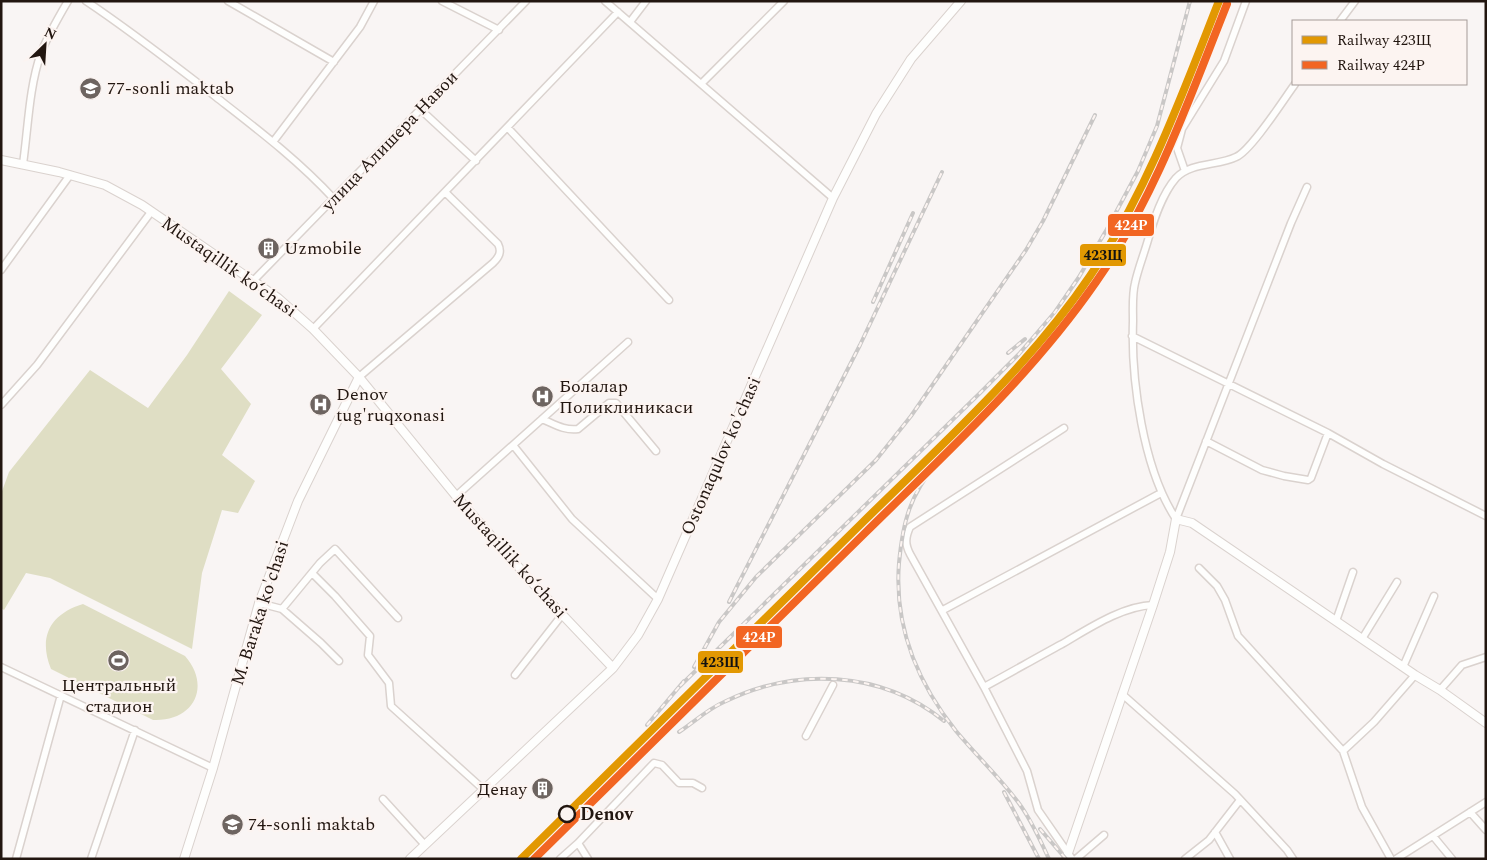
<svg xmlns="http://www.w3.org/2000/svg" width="1487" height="860" font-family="Spectral,serif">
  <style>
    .green { fill: #dfdec4 }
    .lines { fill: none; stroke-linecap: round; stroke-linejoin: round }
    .minor-casing { stroke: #dad2ce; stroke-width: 9 }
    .tertiary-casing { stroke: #dad2ce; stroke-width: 10 }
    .minor { stroke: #fefefd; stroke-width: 6 }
    .tertiary { stroke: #fefefd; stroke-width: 8 }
    .rail-casing { stroke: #c9c7c6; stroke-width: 4 }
    .rail { stroke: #fcf4f1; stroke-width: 2; stroke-dasharray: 5.5; stroke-linecap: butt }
    .rail-1-casing { stroke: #fcf4f1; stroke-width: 11 }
    .rail-2-casing { stroke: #fcf4f1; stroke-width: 11 }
    .rail-1 { stroke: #e29802; stroke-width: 8 }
    .rail-2 { stroke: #f26522; stroke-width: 8 }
    .stop-dot { fill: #fcf4f1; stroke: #221610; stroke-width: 2.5 }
    .labels { text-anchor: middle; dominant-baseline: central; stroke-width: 4.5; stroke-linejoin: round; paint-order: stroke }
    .poi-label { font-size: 18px; fill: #221610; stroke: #fcf4f1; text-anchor: start }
    .street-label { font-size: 18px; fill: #221610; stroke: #fcf4f1 }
    .stop-label { font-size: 18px; font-weight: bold; fill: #221610; stroke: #fcf4f1; text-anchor: start }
    .line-badge { stroke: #fcf4f1; stroke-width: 2 }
    .badge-label { font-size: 14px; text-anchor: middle; font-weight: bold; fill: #fff }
    .pale-badge-label { font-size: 14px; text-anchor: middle; font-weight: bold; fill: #111 }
  </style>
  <rect width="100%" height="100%" fill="#f9f5f4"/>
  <path class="green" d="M229,291L262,315L221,369L251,404L222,455L255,481L238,513L222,510L202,573L192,649L50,578L26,573L4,610L1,608V494L9,472L90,370L148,408L187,355Z
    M83,604L185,656C212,687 193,722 153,720L51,669C38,637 50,614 83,604Z"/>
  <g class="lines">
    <defs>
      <path id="minor" d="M86,1C131,31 173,64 216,97C257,129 298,160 334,199
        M228,1L334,62
        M442,1L499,30
        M605,1L833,198
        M1340,21L1355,1
        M630,22L646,1
        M702,83L784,1
        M421,110L476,161
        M508,128L669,300
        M273,142L360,27L374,1
        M23,164C28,129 29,87 41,53C48,35 58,18 68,1
        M1185,171L1177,148L1182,129L1224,61L1246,1
        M1,270L70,175
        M254,280L526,1
        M313,329L618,12
        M1132,336L1328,433L1383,464L1486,516
        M359,377L493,263C499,257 502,252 498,244L445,192
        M1,405L37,365L151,212
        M542,419C554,424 565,431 578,429L609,403H616L656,451
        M1064,428L910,527C905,538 905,544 910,554L984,687L1027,771L1038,810L1072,859
        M1206,441L1262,470L1284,476L1308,480L1311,478L1328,433
        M513,445L572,519L658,599
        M456,496L628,342
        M1176,519C1143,469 1131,380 1133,321C1133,309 1132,295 1135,283C1138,269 1144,254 1148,240C1154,219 1162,194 1176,178C1191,162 1218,166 1236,157C1251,151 1284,99 1295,84
        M1176,519L1291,223L1307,187
        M1199,568L1217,586L1225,600L1238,636L1343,751L1362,807L1391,859
        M313,574L335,596L370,636L368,655L389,683L391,706L483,789
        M259,603L282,609L321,643L339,661
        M282,609L320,563L335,549L398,618
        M943,610L1161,493
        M1336,621L1353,572
        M1362,639L1397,582
        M1,667L213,768
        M1403,667L1434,596
        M515,675L562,615
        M984,687C1010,673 1036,658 1062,644C1088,629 1122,606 1153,605
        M1440,690L1462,665L1486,657
        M1122,694L1235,794L1287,850L1293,859
        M806,736L833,685
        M1343,751L1374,722L1415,675
        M383,799L425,845
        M1470,812L1486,830
        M1215,832L1230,859
        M1433,836L1452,859
        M578,843L588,859
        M16,859L61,695
        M91,859L135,730
        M560,859L578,843L654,763L662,765L679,783H693L702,788
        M1076,859L1104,835
        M1185,859L1209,840L1240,800
        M1396,859L1486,802"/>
      <path id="tertiary" d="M1,160L59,172L105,185L142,205L278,298L313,329L359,377L456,496L537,588L613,668
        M184,859L213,768L259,603L298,501L359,377
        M410,859L613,668L638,635L658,599L833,198L876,114L911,59L961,1
        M1066,859L1153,605L1170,552L1176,519L1192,523L1415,675L1440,690L1486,723"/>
    </defs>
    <use href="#minor" class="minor-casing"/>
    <use href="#tertiary" class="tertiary-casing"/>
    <use href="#minor" class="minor"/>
    <use href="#tertiary" class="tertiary"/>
    <defs>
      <path id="rail" d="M873,302L913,213
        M1008,353L1025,339
        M937,462C910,496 903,520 899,563C894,626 917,682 956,731C976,755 999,777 1018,802C1031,819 1040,840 1049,859
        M928,466C989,408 1047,348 1094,279C1152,193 1187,96 1226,1
        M729,602L860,345L942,172
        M694,667L719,622L756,577L876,460L911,416L1026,250L1043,221L1095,115
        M680,686L980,393L1019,354L1055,312L1079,277L1107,229L1138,171L1157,126L1190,1
        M647,725L684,681
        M679,732C694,722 708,709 724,702C795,667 881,670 944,721
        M1004,792L1039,859
        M1040,829L1066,859"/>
    </defs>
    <use href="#rail" class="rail-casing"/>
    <use href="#rail" class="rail"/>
    <defs>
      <path id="rail-1" d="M521,859C635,747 748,635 862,523C941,445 1027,369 1090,276C1147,192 1182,95 1219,1"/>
      <path id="rail-2" d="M534,859C644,750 754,641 865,533C946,453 1031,376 1096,282C1155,198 1189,99 1227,4"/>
    </defs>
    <use href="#rail-1" class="rail-1-casing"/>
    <use href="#rail-2" class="rail-2-casing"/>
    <use href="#rail-1" class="rail-1"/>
    <use href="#rail-2" class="rail-2"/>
  </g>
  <defs>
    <symbol id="school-disc" viewBox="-11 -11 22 22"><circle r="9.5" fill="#6d6460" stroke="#fcf4f1"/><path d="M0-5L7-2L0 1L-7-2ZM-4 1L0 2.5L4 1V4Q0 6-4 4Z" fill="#fff"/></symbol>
    <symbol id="building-disc" viewBox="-11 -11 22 22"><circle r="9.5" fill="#6d6460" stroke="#fcf4f1"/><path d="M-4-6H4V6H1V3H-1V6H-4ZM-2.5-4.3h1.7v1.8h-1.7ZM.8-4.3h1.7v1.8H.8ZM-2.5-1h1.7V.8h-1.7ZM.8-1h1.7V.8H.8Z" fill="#fff"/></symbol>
    <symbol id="hospital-disc" viewBox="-11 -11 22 22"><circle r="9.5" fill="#6d6460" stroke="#fcf4f1"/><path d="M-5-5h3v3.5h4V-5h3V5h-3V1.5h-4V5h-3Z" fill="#fff"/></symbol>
    <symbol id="stadium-disc" viewBox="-11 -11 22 22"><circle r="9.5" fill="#6d6460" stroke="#fcf4f1"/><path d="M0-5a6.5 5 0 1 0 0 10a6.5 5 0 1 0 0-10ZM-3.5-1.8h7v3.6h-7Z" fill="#fff"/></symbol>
  </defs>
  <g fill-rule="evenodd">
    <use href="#school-disc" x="78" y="76" width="25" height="25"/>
    <use href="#building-disc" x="256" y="236" width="25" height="25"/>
    <use href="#hospital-disc" x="530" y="384" width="25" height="25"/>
    <use href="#hospital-disc" x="308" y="392" width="25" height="25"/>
    <use href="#stadium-disc" x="106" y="648" width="25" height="25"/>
    <use href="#building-disc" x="530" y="776" width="25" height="25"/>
    <use href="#school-disc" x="220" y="812" width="25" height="25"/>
  </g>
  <circle class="stop-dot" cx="567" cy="814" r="8"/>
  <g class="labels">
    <g class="poi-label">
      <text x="107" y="88">77-sonli maktab</text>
      <text x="284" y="248">Uzmobile</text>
      <text x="559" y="386">Болалар<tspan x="559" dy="21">Поликлиникаси</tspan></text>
      <text x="336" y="394">Denov<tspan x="336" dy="21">tug'ruqxonasi</tspan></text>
      <text x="119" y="685" text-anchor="middle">Центральный<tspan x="119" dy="21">стадион</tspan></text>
      <text x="527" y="789" text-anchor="end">Денау</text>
      <text x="248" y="824">74-sonli maktab</text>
    </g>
    <g class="street-label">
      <text transform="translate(390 141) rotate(-46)">улица Алишера Навои</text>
      <text transform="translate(229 267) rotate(35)">Mustaqillik ko‘chasi</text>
      <text transform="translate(721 456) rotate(-66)">Ostonaqulov ko'chasi</text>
      <text transform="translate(510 556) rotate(48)">Mustaqillik ko‘chasi</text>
      <text transform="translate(260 613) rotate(-72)">M. Baraka ko'chasi</text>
    </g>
    <g class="stop-label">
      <text x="580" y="814">Denov</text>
    </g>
  </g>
  <g class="line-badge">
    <rect x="1107" y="213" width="48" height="24" rx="5" fill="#f26522"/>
    <rect x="1079" y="243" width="48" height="24" rx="5" fill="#e29802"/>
    <rect x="735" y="625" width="48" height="24" rx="5" fill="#f26522"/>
    <rect x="697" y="650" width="47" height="24" rx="5" fill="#e29802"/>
  </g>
  <g class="badge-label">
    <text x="1131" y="230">424Р</text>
    <text x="759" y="642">424Р</text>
  </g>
  <g class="pale-badge-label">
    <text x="1103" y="260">423Щ</text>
    <text x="720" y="667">423Щ</text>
  </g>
  <rect width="1487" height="860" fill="none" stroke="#221610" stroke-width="5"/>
  <rect x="1292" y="20" width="175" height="65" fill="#fcf4f1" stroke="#a59b97"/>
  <rect x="1302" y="36" width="25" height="8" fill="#e29802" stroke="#a59b97"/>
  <text x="1337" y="45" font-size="15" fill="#221610">Railway 423Щ</text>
  <rect x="1302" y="61" width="25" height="8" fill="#f26522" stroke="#a59b97"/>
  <text x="1337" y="70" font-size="15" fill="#221610">Railway 424Р</text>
  <g transform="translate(45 45) rotate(25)" stroke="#fcf4f1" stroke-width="4" paint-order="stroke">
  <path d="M0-4L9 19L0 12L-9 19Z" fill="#221610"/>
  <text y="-8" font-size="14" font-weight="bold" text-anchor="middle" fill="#221610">N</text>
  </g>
</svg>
